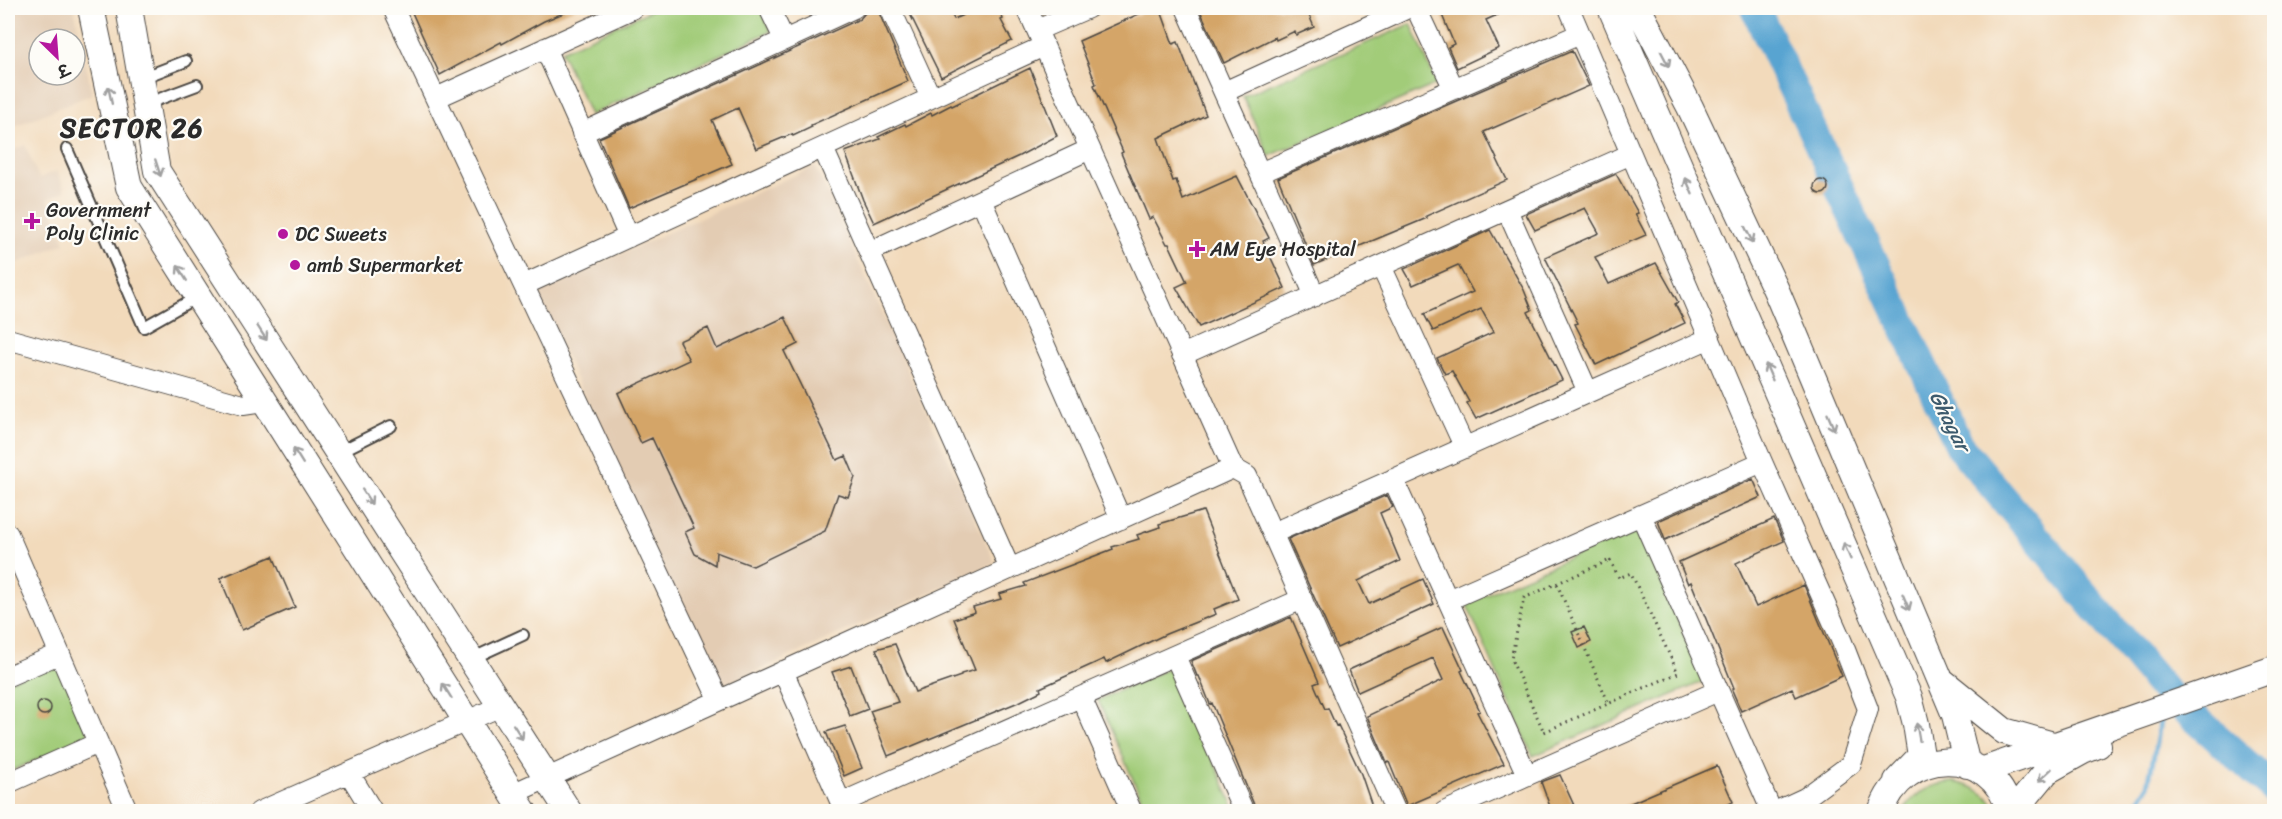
<svg xmlns="http://www.w3.org/2000/svg" width="2282" height="819" font-family="Sriracha,'Playpen Sans Deva',sans-serif">
  <style>
    .built { fill: #e3ccb3; fill-rule: evenodd }
    .green { fill: #a2cc79; stroke: #667c52; stroke-width: 1.5 }
    .lines { fill: none; stroke-linecap: round; stroke-linejoin: round }
    .stream { stroke: #59a4d1; stroke-width: 5 }
    .river { stroke: #59a4d1; stroke-width: 30 }
    .building { fill: #d4a568 }
    .service-casing { stroke: #494541; stroke-width: 14 }
    .minor-casing { stroke: #494541; stroke-width: 22 }
    .tertiary-casing { stroke: #494541; stroke-width: 28 }
    .path { stroke: #494541; stroke-width: 3; stroke-dasharray: 1.5 4.5; stroke-linecap: butt }
    .service { stroke: #fff; stroke-width: 10 }
    .minor { stroke: #fff; stroke-width: 20 }
    .tertiary { stroke: #fff; stroke-width: 26 }
    .oneway { stroke: #a0a0a0 }
    .poi-dot { fill: #b5179e; stroke: #fdfcf7; stroke-width: 2 }
    .labels { text-anchor: middle; dominant-baseline: central; stroke-width: 4.5; stroke-linejoin: round; paint-order: stroke }
    .poi-label { font-size: 20px; fill: #2b2b2b; stroke: #fdfcf7; text-anchor: start }
    .water-label { font-size: 21px; font-style: italic; fill: #3d5b6d; stroke: #fdfcf7 }
    .district-label { font-size: 26px; font-weight: bold; letter-spacing: 1.5px; fill: #2b2b2b; stroke: #fdfcf7 }
  </style>
  <rect width="100%" height="100%" fill="#fdfcf7"/>
  <filter id="ink" filterUnits="userSpaceOnUse"><feTurbulence type="fractalNoise" baseFrequency=".0167" numOctaves="2"/><feDisplacementMap in="SourceGraphic" scale="12" xChannelSelector="R" yChannelSelector="G"/><feConvolveMatrix kernelMatrix="1 2 1 2 8 2 1 2 1" color-interpolation-filters="sRGB"/></filter>
  <filter id="wash" filterUnits="userSpaceOnUse"><feTurbulence type="fractalNoise" baseFrequency=".008" numOctaves="4" result="noise"/><feDisplacementMap in="SourceGraphic" scale="24" xChannelSelector="R" yChannelSelector="G"/><feGaussianBlur stdDeviation="1.35" result="paint"/><feColorMatrix in="noise" values="0 0 0 0 0 0 0 0 0 0 0 0 0 0 0 0 0 1.4 0 .05"/><feComposite in="paint" operator="in"/></filter>
  <g filter="url(#wash)">
    <rect width="100%" height="100%" fill="#f2dabb"/>
    <path class="built" d="M8,8H74L92,94L8,129ZM39,39H75V75H39Z
      M25,145L39,178L57,171L65,191L48,199L65,243L8,267V152Z
      M815,166L995,563L717,689L537,292Z"/>
    <path class="green" d="M656,8H760L771,31L590,115L561,51Z
      M1411,24L1437,84L1269,156L1243,96Z
      M1638,528L1704,681L1533,756L1466,603Z
      M57,661L90,737L8,772V682Z
      M1172,667L1236,811H1147L1098,700Z
      M1954,782C1973,786 1989,793 1998,812H1903C1915,791 1932,784 1954,782Z"/>
    <g class="lines">
      <path class="stream" d="M2132,812L2148,786L2161,717"/>
      <path class="river" d="M1755,8L1961,448L2166,692L2274,789"/>
    </g>
    <g id="blocks">
      <path class="building" d="M410,8H576L544,21L502,44L501,42L440,75Z
        M877,8L908,81L811,125L812,127L793,136L792,134L756,149L738,108L712,120L732,164L629,208L599,138L860,19L865,13Z
        M907,8H948L954,19L979,8H997L1003,19L1001,20L1012,41L941,77Z
        M1152,8H1160L1173,44L1178,42L1206,115L1158,138L1173,181L1176,180L1183,200L1237,176L1269,238L1263,241L1285,288L1199,327L1176,287L1187,282L1169,244H1167L1153,217L1149,219L1121,153L1123,152L1094,85L1096,84L1079,41Z
        M1199,8H1306L1314,27L1296,35L1295,31L1276,40L1275,37L1224,63Z
        M1457,8H1513L1486,20L1499,48L1457,68L1448,47L1454,44L1442,15Z
        M1572,51L1589,86L1484,132L1507,180L1426,216L1427,218L1314,265L1278,178Z
        M1030,68L1057,136L1019,156L874,223L863,200L845,152L880,139L878,137L905,124L906,126L931,113L932,115L951,105L952,106Z
        M1616,174L1638,213L1635,214L1646,235L1595,257L1609,284L1656,263L1678,302L1675,304L1685,323L1596,365L1575,324L1578,323L1545,257L1599,233L1585,208L1535,230L1526,214Z
        M1814 187a7 7 0 1 1 14 0a7 7 0 1 1-14 0Z
        M1490,230L1524,290L1532,310L1528,312L1562,380L1476,419L1467,403L1469,402L1452,371L1445,374L1437,358L1494,332L1481,309L1433,331L1424,314L1473,292L1458,265L1413,285L1404,269Z
        M785,317L798,344L784,351L837,460L846,456L855,477L848,497L838,494L825,531L753,566L716,552L715,565L695,554L685,532L694,528L652,438L641,443L618,393L689,360L679,341L708,328L717,349Z
        M1753,479L1761,497L1665,540L1658,521Z
        M1387,495L1393,507L1380,513L1400,561L1358,581L1369,604L1423,579L1434,604L1337,648L1288,539Z
        M1203,511L1238,599L1214,609L1216,614L1166,634L1106,663L1104,659L1040,688L1041,691L1021,701L888,756L870,711L898,702L876,649L895,644L915,692L961,676V674L975,670L954,619L975,612L973,607L1001,599L999,594L1026,586L1024,583L1113,549L1112,547L1139,539L1137,535L1160,527L1159,524Z
        M1774,519L1784,541L1736,563L1756,607L1804,585L1842,676L1796,697L1792,688L1741,711L1732,690L1734,688L1691,582L1688,584L1679,562Z
        M273,556L295,607L242,630L220,578Z
        M1291,617L1319,682L1314,684L1325,709L1328,708L1336,726L1338,725L1361,774L1374,812H1257L1212,703L1210,704L1199,676H1197L1191,661Z
        M1443,627L1463,670L1461,671L1480,711L1477,712L1504,764L1407,806L1389,762L1387,763L1367,716L1443,680L1433,658L1358,692L1349,670Z
        M1584,627L1591,642L1579,648L1572,632Z
        M851,666L868,709L850,716L832,672Z
        M37 708a7 7 0 1 1 14 0a7 7 0 1 1-14 0Z
        M845,726L862,768L844,776L826,732Z
        M1717,766L1733,802L1713,812H1610Z
        M1560,775L1577,812H1552L1541,782Z"/>
    </g>
  </g>
  <g filter="url(#ink)">
    <use href="#blocks" fill-opacity="0" stroke="#494541" stroke-width="1.5"/>
    <g class="lines">
      <defs>
        <path id="service" d="M142,78L186,61
          M146,104L197,85
          M67,149L144,327L197,297
          M339,452L391,426
          M471,659L523,635"/>
        <path id="minor" d="M393,8L719,700
          M769,8L784,39
          M890,8L931,98
          M1027,8L1233,468L1247,476L1396,812
          M1186,8L1315,296
          M1416,8L1454,89
          M1569,8L1762,462L1842,642L1868,709L1851,764L1805,798L1775,812
          M1037,30L1088,8
          M545,48L629,237
          M1224,92L1408,8
          M436,98L634,8
          M582,133L854,8
          M823,148L1010,569
          M1260,173L1580,34
          M981,200L1121,519
          M1507,210L1588,392
          M869,252L1090,149
          M1381,266L1465,448
          M524,285L1044,46
          M8,339L243,405L264,402
          M1182,355L1631,154
          M1393,479L1527,775
          M1641,515L1772,812
          M1273,533L1710,338
          M8,534L128,812
          M1448,600L1762,462
          M1175,656L1244,812
          M783,671L845,812
          M8,676L59,654
          M1081,697L1132,812
          M349,773L373,812
          M8,783L98,743
          M512,794L1233,468
          M841,803L1302,599
          M259,812L501,706
          M1444,812L1718,691"/>
        <path id="tertiary" d="M91,8L129,187L524,812
          M129,8L157,171L569,812
          M1611,8L1909,697L1916,724L1921,756L1897,781
          M1638,8L1690,107L1776,290L1955,715L1967,765
          M1942,681L2004,731L2053,745
          M1981,771L2274,669
          M1881,812C1902,747 1992,742 2010,812
          M2013,812L2047,771L2083,751L2098,745"/>
      </defs>
      <use href="#service" class="service-casing"/>
      <use href="#minor" class="minor-casing"/>
      <use href="#tertiary" class="tertiary-casing"/>
      <path class="path" d="M1610,560L1619,578L1631,573L1678,673L1544,732L1511,659L1524,598Z
        M1557,584L1609,704"/>
      <use href="#service" class="service"/>
      <use href="#minor" class="minor"/>
      <use href="#tertiary" class="tertiary"/>
    </g>
    <defs><path id="oneway-shaft" d="M-6 0H5M1.5-3L5.5 0L1.5 3" fill="none" stroke-width="1.6" stroke-linecap="round" stroke-linejoin="round" transform="scale(1.5)"/></defs>
    <g class="oneway">
      <use href="#oneway-shaft" transform="translate(1665 59) rotate(62)"/>
      <use href="#oneway-shaft" transform="translate(110 95) rotate(-102)"/>
      <use href="#oneway-shaft" transform="translate(158 168) rotate(72)"/>
      <use href="#oneway-shaft" transform="translate(1689 186) rotate(-113)"/>
      <use href="#oneway-shaft" transform="translate(1749 235) rotate(64)"/>
      <use href="#oneway-shaft" transform="translate(182 273) rotate(-122)"/>
      <use href="#oneway-shaft" transform="translate(262 333) rotate(57)"/>
      <use href="#oneway-shaft" transform="translate(1769 372) rotate(-113)"/>
      <use href="#oneway-shaft" transform="translate(1831 422) rotate(67)"/>
      <use href="#oneway-shaft" transform="translate(298 456) rotate(-122)"/>
      <use href="#oneway-shaft" transform="translate(367 497) rotate(57)"/>
      <use href="#oneway-shaft" transform="translate(1847 551) rotate(-113)"/>
      <use href="#oneway-shaft" transform="translate(1906 602) rotate(67)"/>
      <use href="#oneway-shaft" transform="translate(447 691) rotate(-122)"/>
      <use href="#oneway-shaft" transform="translate(518 732) rotate(57)"/>
      <use href="#oneway-shaft" transform="translate(1918 732) rotate(-100)"/>
      <use href="#oneway-shaft" transform="translate(2045 775) rotate(137)"/>
    </g>
  </g>
  <g class="poi-dot">
    <path d="M29 212h6v6h6v6h-6v6h-6v-6h-6v-6h6z"/>
    <circle cx="283" cy="234" r="6"/>
    <path d="M1194 240h6v6h6v6h-6v6h-6v-6h-6v-6h6z"/>
    <circle cx="295" cy="265" r="6"/>
  </g>
  <g class="labels">
    <g class="poi-label">
      <text x="46" y="210">Government<tspan x="46" dy="23">Poly Clinic</tspan></text>
      <text x="295" y="234">DC Sweets</text>
      <text x="1210" y="249">AM Eye Hospital</text>
      <text x="307" y="265">amb Supermarket</text>
    </g>
    <g class="water-label">
      <text transform="translate(1950 421) rotate(63)">Ghagar</text>
    </g>
    <g class="district-label">
      <text x="132" y="128">SECTOR 26</text>
    </g>
  </g>
  <rect width="2282" height="819" fill="none" stroke="#fdfcf7" stroke-width="30"/>
  <g transform="translate(57 57) rotate(155)"><circle r="28" fill="#fdfcf7" stroke="#a9a8a5" stroke-width="1.5"/>
  <path d="M0-4.5L10 22L0 15L-10 22Z" fill="#b5179e"/>
  <text y="-9" font-size="16" font-weight="bold" text-anchor="middle" fill="#2b2b2b">उ</text>
  </g>
</svg>
